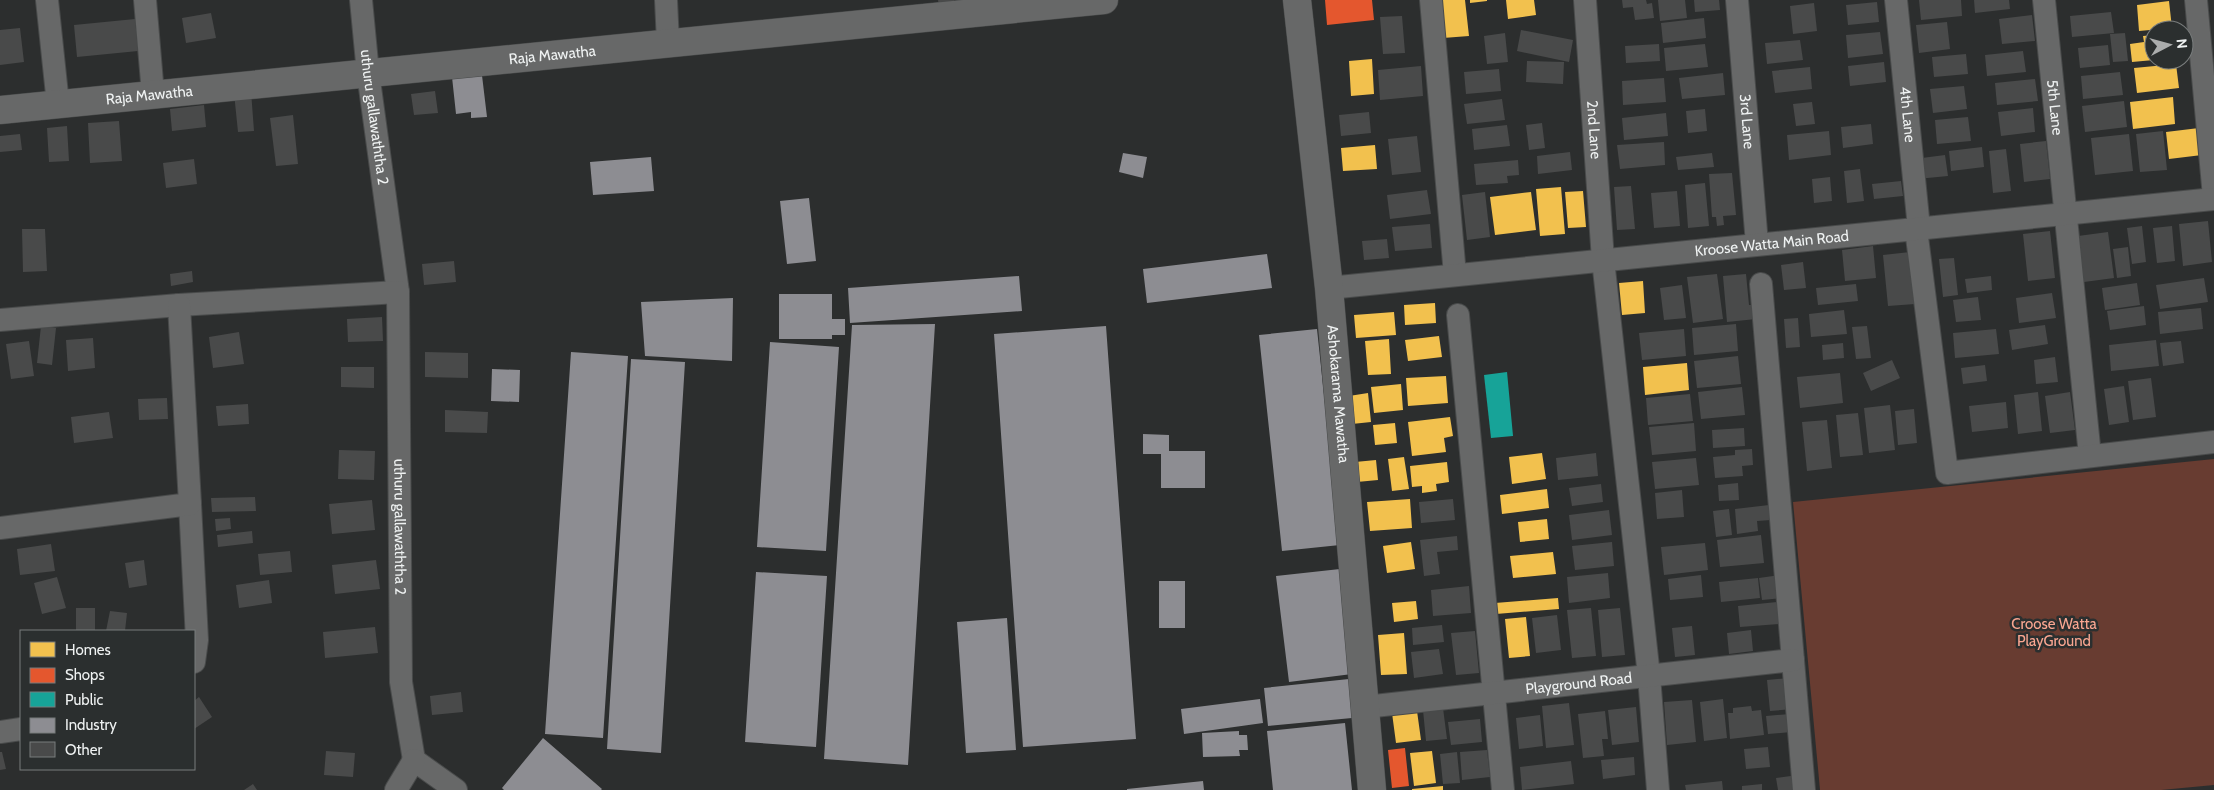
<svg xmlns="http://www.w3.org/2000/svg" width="2214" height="790" font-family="Cabin,sans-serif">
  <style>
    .green { fill: #683c31 }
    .homes { fill: #f2c14e }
    .shops { fill: #e4572e }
    .public { fill: #17a398 }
    .industry { fill: #8d8d92 }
    .building { fill: #494a4a }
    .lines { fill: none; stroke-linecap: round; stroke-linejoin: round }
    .street-casing { stroke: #494b4b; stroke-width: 24 }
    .secondary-casing { stroke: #494b4b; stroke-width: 29 }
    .street { stroke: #676868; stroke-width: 22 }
    .secondary { stroke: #676868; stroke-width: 28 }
    .labels { text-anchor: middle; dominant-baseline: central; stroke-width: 5; stroke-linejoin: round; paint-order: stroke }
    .street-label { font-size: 15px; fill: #eff2f2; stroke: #2b2f2f }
    .park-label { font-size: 15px; fill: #faa691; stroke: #2b2f2f }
  </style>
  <rect width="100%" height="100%" fill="#2c2e2e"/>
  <path class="green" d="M2214,459V785L2161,790H1820L1793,502Z"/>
  <path class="homes" d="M1440,0H1465L1469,36L1443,38Z
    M1470,0H1487V1L1470,3Z
    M1506,0H1534L1536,15L1508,19Z
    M2169,1L2172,28L2139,31L2137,5Z
    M2154,35V60L2132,62L2130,44L2144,42L2143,36Z
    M1372,59L1374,94L1351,96L1349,61Z
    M2176,64L2179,88L2137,93L2134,68Z
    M2173,97L2175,124L2133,129L2130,102Z
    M2199,128L2202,155L2169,159L2166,132Z
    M1375,145L1377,169L1343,171L1341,148Z
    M1561,187L1565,234L1540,236L1536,189Z
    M1583,191L1586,227L1568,228L1565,192Z
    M1531,192L1536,230L1495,235L1490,197Z
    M1643,281L1645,313L1622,315L1619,283Z
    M1435,303L1436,323L1405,325L1404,305Z
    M1394,312L1396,335L1356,338L1354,315Z
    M1439,336L1442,357L1408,361L1405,340Z
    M1389,339L1391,374L1368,375L1365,341Z
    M1687,363L1689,390L1645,395L1643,367Z
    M1446,376L1448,403L1408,406L1406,378Z
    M1401,384L1403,410L1374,413L1371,387Z
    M1368,393L1371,422L1352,424L1349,396Z
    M1450,417L1453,436L1444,438L1446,452L1412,456L1408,422Z
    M1395,423L1397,443L1375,445L1373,425Z
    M1542,453L1546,479L1512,484L1509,457Z
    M1404,457L1409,489L1392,491L1388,459Z
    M1376,460L1378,480L1357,482L1355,462Z
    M1447,462L1449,482L1436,484L1437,491L1422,493V486L1412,487L1410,466Z
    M1547,489L1549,508L1502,514L1500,495Z
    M1410,499L1412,528L1370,531L1367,502Z
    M1547,519L1549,539L1520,542L1518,522Z
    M1411,542L1415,569L1387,573L1383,546Z
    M1553,552L1556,574L1513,578L1510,556Z
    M1558,598L1559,609L1496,614L1495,603Z
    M1416,601L1418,619L1394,622L1392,603Z
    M1526,617L1530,656L1509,658L1505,619Z
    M1404,633L1407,674L1381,675L1378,635Z
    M1417,711L1421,740L1396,743L1392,713Z
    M1432,751L1436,783L1414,786L1410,753Z
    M1443,786V790H1412V789Z"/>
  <path class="shops" d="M1325,0H1372L1374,20L1327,25Z
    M1405,748L1409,786L1392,788L1388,750Z"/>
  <path class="public" d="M1507,372L1513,436L1491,438L1484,375Z"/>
  <path class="industry" d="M481,67L487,117L471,118V112L456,114L452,77Z
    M1123,153L1147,157L1143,178L1119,172Z
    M651,157L654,191L593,195L590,162Z
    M809,198L816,261L787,264L780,201Z
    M1267,254L1272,288L1147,303L1143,269Z
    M1019,276L1022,311L850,323L848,288Z
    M779,294H832V319H845V335H832V339H779Z
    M733,298L732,361L645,356L641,302Z
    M935,324L908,765L824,759L852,325Z
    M1106,326L1136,739L1023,747L994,334Z
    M1317,329L1340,545L1282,551L1259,335Z
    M770,342L839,347L826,551L757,547Z
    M571,352L628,356L603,738L545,734Z
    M631,359L685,362L661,753L607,749Z
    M492,369L520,370L519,402L491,401Z
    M1143,434L1169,435V451H1205V488H1161V454H1143Z
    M1340,569L1352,674L1289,682L1276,576Z
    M756,572L827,576L816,747L745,742Z
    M1159,581H1185V628H1159Z
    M1007,618L1016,750L966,753L957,622Z
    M1349,679L1352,718L1268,726L1264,688Z
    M1260,699L1263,723L1184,734L1181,709Z
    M1345,723L1352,790H1273L1267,731Z
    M1239,731V735H1247L1248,750H1239L1240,756L1203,757L1202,733Z
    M543,738L602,789L601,790H504L502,788Z
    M1203,781L1204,790H1127V789Z"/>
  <path class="building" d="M938,0H954L955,5L939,6Z
    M1622,0H1646L1647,4L1652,3L1654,18L1635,20L1633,7L1623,8Z
    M1658,0H1685L1687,18L1660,21Z
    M1694,0H1719L1720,10L1695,12Z
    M1919,0H1961L1962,16L1921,20Z
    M1974,0H2009L2010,9L1975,13Z
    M1877,2L1879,22L1848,25L1846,5Z
    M1814,3L1817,31L1793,34L1790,6Z
    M2111,12L2114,33L2072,37L2070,16Z
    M211,13L216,38L186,43L182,18Z
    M2032,15L2035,41L2002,44L1999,19Z
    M1402,16L1405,53L1383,54L1380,17Z
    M1704,18L1706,38L1663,43L1661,23Z
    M135,19L138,51L77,57L74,25Z
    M1947,22L1950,49L1919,53L1916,25Z
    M20,28L24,62L0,65V30Z
    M1521,30L1573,40L1569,62L1517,51Z
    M1880,32L1883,54L1848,58L1846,35Z
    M1505,33L1508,62L1487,64L1484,36Z
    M2125,33L2128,61L2113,62L2110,34Z
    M1800,40L1803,60L1767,64L1765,43Z
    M1659,44L1660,61L1626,63L1625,46Z
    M1705,44L1708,67L1666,71L1664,48Z
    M2108,45L2110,65L2080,68L2078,48Z
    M2023,51L2026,72L1987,76L1985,55Z
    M1966,54L1968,74L1934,77L1932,57Z
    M1527,61L1564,62L1563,84L1526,82Z
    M1884,62L1886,82L1850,86L1848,66Z
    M1421,66L1423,96L1380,100L1378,70Z
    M1810,67L1812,89L1775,93L1772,71Z
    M1499,69L1501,91L1466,94L1464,72Z
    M2120,72L2123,95L2083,99L2081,76Z
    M1723,73L1725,95L1682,99L1679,78Z
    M1664,78L1666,102L1623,105L1622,81Z
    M2035,79L2038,101L1997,105L1995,83Z
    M1964,86L1967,109L1933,113L1930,89Z
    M251,91L254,131L238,132L234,93Z
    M435,91L438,113L414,115L411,94Z
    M1502,99L1505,120L1467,124L1464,104Z
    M2124,101L2127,127L2085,132L2082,106Z
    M1812,102L1815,124L1796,126L1793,104Z
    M204,105L206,127L172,131L170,109Z
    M2033,108L2035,132L2001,136L1998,112Z
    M1705,109L1707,131L1688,133L1686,111Z
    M1369,112L1371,133L1341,136L1339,115Z
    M1666,113L1668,136L1624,140L1622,118Z
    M293,115L298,164L276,166L270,118Z
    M1968,117L1971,141L1937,144L1935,120Z
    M119,121L122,161L90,163L88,123Z
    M1542,123L1545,148L1529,150L1526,125Z
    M1871,124L1873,144L1843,148L1841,127Z
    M1507,125L1510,146L1474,150L1472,129Z
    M67,126L69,161L49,162L47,128Z
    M1829,131L1831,155L1789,160L1787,135Z
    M2163,131L2167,170L2140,172L2136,134Z
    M20,134L22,150L0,152V136Z
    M2129,134L2133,171L2095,175L2091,138Z
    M1417,136L1421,172L1392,175L1388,139Z
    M2046,141L2050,179L2024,182L2020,144Z
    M1664,142L1665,165L1620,169L1617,145Z
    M1982,147L1984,167L1951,171L1949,151Z
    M2006,149L2011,191L1993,193L1989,151Z
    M1570,152L1572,170L1538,174L1537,156Z
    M1712,153L1714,167L1678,170L1676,157Z
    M1945,155L1948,176L1917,179L1914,159Z
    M194,159L197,184L166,188L163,163Z
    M1518,160L1519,175L1507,176L1508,183L1476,185L1474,164Z
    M1860,169L1864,201L1847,203L1844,171Z
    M1732,173L1736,215L1723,216L1724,225L1717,226L1716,217H1712L1709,174Z
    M1830,177L1832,201L1814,203L1812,179Z
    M1901,181L1903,196L1874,199L1872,184Z
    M1705,183L1709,226L1688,228L1685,185Z
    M1631,186L1635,229L1617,230L1614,187Z
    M1427,190L1431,214L1390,219L1387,195Z
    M1677,191L1680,226L1654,228L1651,193Z
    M1485,192L1490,237L1467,240L1462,195Z
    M2208,221L2212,262L2183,266L2179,224Z
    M1430,224L1432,248L1395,251L1392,227Z
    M2142,226L2146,262L2132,264L2127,228Z
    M2172,226L2175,261L2157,263L2153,228Z
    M22,229H45L47,271L23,272Z
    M2050,231L2055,278L2028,281L2023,234Z
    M2108,232L2114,278L2084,282L2078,236Z
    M1387,239L1389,258L1364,260L1362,241Z
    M1873,246L1876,278L1845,281L1842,250Z
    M2128,247L2131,276L2117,278L2113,249Z
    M1910,252L1915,304L1888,306L1883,255Z
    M1954,258L1958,295L1943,297L1939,259Z
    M454,261L456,282L424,285L422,264Z
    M1803,262L1806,288L1784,290L1781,265Z
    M192,271L193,282L171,286L170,274Z
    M1717,274L1723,319L1693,323L1687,277Z
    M1746,274L1749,305H1755L1756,319L1727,322L1723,276Z
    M1991,276L1992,290L1967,293L1965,279Z
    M2204,278L2208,302L2160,309L2156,285Z
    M2137,283L2140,305L2105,310L2102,288Z
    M1856,284L1858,301L1818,305L1816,288Z
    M1682,285L1686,318L1664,320L1660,288Z
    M2052,293L2056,318L2019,323L2016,298Z
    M1978,297L1981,320L1956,322L1953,300Z
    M2144,306L2146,325L2110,330L2107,311Z
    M2201,308L2203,329L2160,334L2158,312Z
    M1844,310L1847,334L1811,337L1809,314Z
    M382,317L383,341L348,342L347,319Z
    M1798,318L1800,347L1786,348L1784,319Z
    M1736,324L1738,351L1694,355L1692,328Z
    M2045,325L2048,344L2012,350L2009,330Z
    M41,326L56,328L52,365L37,363Z
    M1867,326L1871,358L1856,359L1852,327Z
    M1684,329L1686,356L1642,360L1639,333Z
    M1996,329L1999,354L1955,358L1953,333Z
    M239,332L244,364L213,368L209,337Z
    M93,338L95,368L68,371L66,340Z
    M2156,340L2159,366L2111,371L2109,345Z
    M29,341L34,376L11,379L6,344Z
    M2181,341L2184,363L2163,366L2160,343Z
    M1843,343L1844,358L1823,360L1822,345Z
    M425,352L468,353V378L425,377Z
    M1738,356L1741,384L1697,388L1694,361Z
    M2055,357L2058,382L2036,384L2034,360Z
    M1892,360L1900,378L1871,391L1863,373Z
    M1985,365L1987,381L1963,384L1961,368Z
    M341,367H374V388L341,387Z
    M1840,373L1843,403L1800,408L1797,377Z
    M2151,378L2156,417L2133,420L2128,381Z
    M2124,386L2129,422L2109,425L2104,389Z
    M1742,387L1745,415L1701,419L1698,392Z
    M2038,392L2042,431L2018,434L2014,395Z
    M2070,392L2075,430L2050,433L2045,396Z
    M1690,394L1693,421L1648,425L1646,398Z
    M167,398L168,419L139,420L138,399Z
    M2006,402L2008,428L1972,432L1969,406Z
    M248,404L249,424L218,426L216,406Z
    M1890,405L1895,450L1869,453L1864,408Z
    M1914,409L1917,443L1898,445L1895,411Z
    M445,410L488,412L487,433L445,432Z
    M109,412L113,438L74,443L71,417Z
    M1858,413L1863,455L1840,457L1836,415Z
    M1827,420L1832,468L1807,471L1802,422Z
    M1694,423L1696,451L1652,455L1649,427Z
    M1744,428L1745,446L1713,448L1712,430Z
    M1752,449L1753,465L1742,466L1743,476L1715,478L1713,457L1735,455V450Z
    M339,450L375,451L374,480L338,479Z
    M1596,453L1598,476L1558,480L1556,458Z
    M1696,458L1699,485L1655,489L1652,462Z
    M1738,483L1739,500L1719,501L1718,485Z
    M1601,484L1603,502L1572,506L1569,488Z
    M1682,490L1684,517L1657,519L1655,493Z
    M255,497L256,511L212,512L211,498Z
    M1453,499L1455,520L1421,523L1419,502Z
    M372,500L375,530L332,534L329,504Z
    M1769,505L1771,520L1757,521L1758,531L1737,534L1735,509Z
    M1729,509L1732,535L1716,537L1713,511Z
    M1609,510L1612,535L1572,540L1569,515Z
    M230,518L231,529L216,531L215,519Z
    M252,531L253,543L218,547L217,535Z
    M1761,535L1764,563L1720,567L1717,540Z
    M1457,536L1458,550L1437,552L1440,574L1424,576L1420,540Z
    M1612,542L1614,566L1575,570L1572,546Z
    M1705,543L1708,570L1664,575L1661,547Z
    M51,544L55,571L20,575L17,549Z
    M290,551L292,572L260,575L258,554Z
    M144,560L147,585L129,588L125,563Z
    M376,560L380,589L335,594L332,565Z
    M1608,573L1610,598L1569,603L1567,577Z
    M1701,575L1703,597L1670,600L1668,579Z
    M1780,575L1782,598L1762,600L1759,578Z
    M57,577L66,608L42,614L34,583Z
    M1758,578L1760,598L1721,602L1719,582Z
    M269,580L272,603L239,608L236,585Z
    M1469,586L1471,613L1433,616L1431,590Z
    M1777,602L1779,624L1740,627L1738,606Z
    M76,608H95V630H76Z
    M1591,608L1596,656L1572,658L1567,610Z
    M1620,608L1625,655L1602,657L1598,610Z
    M110,611L127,613L125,631H106Z
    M1557,615L1561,650L1536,653L1532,618Z
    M1442,625L1444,642L1413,645L1412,628Z
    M1692,626L1695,655L1675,657L1672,628Z
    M375,627L378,653L325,658L323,632Z
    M1751,630L1753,651L1729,654L1727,633Z
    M1475,631L1479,673L1456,675L1451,633Z
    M1439,649L1443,674L1414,678L1411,652Z
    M1790,678L1793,709L1770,711L1767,680Z
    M461,692L463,712L432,715L430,696Z
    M199,697L212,717L194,729V701Z
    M1723,699L1727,738L1704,741L1700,702Z
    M1692,700L1696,742L1667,745L1664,702Z
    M1569,703L1574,745L1546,748L1542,706Z
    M1751,706L1752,711L1761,710L1764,735L1730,739L1728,713H1733V708Z
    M1636,707L1639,742L1612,745L1608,710Z
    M1443,708L1447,739L1426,741L1423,710Z
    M1605,711L1608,739H1602L1604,756L1583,758L1578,714Z
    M1790,714L1791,732L1768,734L1766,716Z
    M1540,715L1543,746L1519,749L1516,718Z
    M1480,719L1482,742L1451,745L1448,722Z
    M1768,747L1770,767L1746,769L1744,749Z
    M1487,750L1490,777L1462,780L1460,752Z
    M326,751L355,753L353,777L324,775Z
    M0,752H2L6,769L0,770Z
    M1457,752L1460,783L1443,784L1440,754Z
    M1634,757L1635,775L1603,779L1601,760Z
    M1571,761L1574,784L1522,790L1520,767Z
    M1798,775L1799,790H1778L1776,778Z
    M1722,781L1723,790H1686L1685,785Z
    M253,784L257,790H244Z
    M1762,784V790H1742V786Z"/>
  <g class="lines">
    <defs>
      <g id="street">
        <path d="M47,0L58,104"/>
        <path d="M145,0L153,94"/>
        <path id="s1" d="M361,0L368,73L398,292"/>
        <path d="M666,0L668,43"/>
        <path d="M1431,0L1455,275"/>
        <path id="s2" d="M1585,0L1603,260L1649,676L1658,790"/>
        <path id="s3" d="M1737,0L1757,244"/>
        <path id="s4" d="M1896,0L1919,228"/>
        <path id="s5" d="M2044,0L2090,456"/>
        <path d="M2196,0L2214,197"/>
        <path d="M1916,229L1947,473L2214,442"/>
        <path d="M1761,284L1804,790"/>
        <path id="s6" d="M1329,288L2214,199"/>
        <path d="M1458,315L1503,790"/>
        <path id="s7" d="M0,320L179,305L398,292L401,682L414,760"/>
        <path d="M190,504L197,640L194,662"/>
        <path d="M0,528L190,504L179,305"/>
        <path id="s8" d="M1365,707L1793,660"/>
        <path d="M0,732L21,729"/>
        <path d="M414,760L456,790"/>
        <path d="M396,790L414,760"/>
      </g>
      <g id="secondary">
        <path id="s9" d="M1297,0L1329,288L1372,790"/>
        <path id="s10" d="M0,110L1104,0"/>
      </g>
    </defs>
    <use href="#street" class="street-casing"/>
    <use href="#secondary" class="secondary-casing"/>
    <use href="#street" class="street"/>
    <use href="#secondary" class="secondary"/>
  </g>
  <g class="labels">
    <g class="street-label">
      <text stroke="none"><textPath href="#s10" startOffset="555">Raja Mawatha</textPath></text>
      <text stroke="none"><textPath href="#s10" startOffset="150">Raja Mawatha</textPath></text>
      <text stroke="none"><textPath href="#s5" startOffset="108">5th Lane</textPath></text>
      <text stroke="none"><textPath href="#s4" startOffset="115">4th Lane</textPath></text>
      <text stroke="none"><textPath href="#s1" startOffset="118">uthuru gallawaththa 2</textPath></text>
      <text stroke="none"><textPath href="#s3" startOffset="122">3rd Lane</textPath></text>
      <text stroke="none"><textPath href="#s2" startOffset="130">2nd Lane</textPath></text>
      <text stroke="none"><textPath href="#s6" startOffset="445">Kroose Watta Main Road</textPath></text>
      <text stroke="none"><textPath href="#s9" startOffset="396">Ashokarama Mawatha</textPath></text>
      <text stroke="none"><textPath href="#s7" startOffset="634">uthuru gallawaththa 2</textPath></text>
      <text stroke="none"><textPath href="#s8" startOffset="215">Playground Road</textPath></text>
    </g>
    <g class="park-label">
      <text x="2054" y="624">Croose Watta<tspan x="2054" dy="17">PlayGround</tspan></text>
    </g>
  </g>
  <rect x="20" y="630" width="175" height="140" fill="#2b2f2f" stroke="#797d7d"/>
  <rect x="30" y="642" width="25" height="15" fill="#f2c14e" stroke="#797d7d"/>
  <text x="65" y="655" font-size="15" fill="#eff2f2">Homes</text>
  <rect x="30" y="668" width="25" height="15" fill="#e4572e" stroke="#797d7d"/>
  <text x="65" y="680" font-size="15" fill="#eff2f2">Shops</text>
  <rect x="30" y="692" width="25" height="15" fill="#17a398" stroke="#797d7d"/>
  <text x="65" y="705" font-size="15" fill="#eff2f2">Public</text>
  <rect x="30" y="718" width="25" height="15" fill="#8d8d92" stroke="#797d7d"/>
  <text x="65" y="730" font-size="15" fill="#eff2f2">Industry</text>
  <rect x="30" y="742" width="25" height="15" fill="#494a4a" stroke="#797d7d"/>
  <text x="65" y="755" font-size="15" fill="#eff2f2">Other</text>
  <g transform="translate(2169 45) rotate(84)"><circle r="24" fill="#2b2f2f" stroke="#797d7d"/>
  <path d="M0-4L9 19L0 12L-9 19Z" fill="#abadad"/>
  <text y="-8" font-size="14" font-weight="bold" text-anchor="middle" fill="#eff2f2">N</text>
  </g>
</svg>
